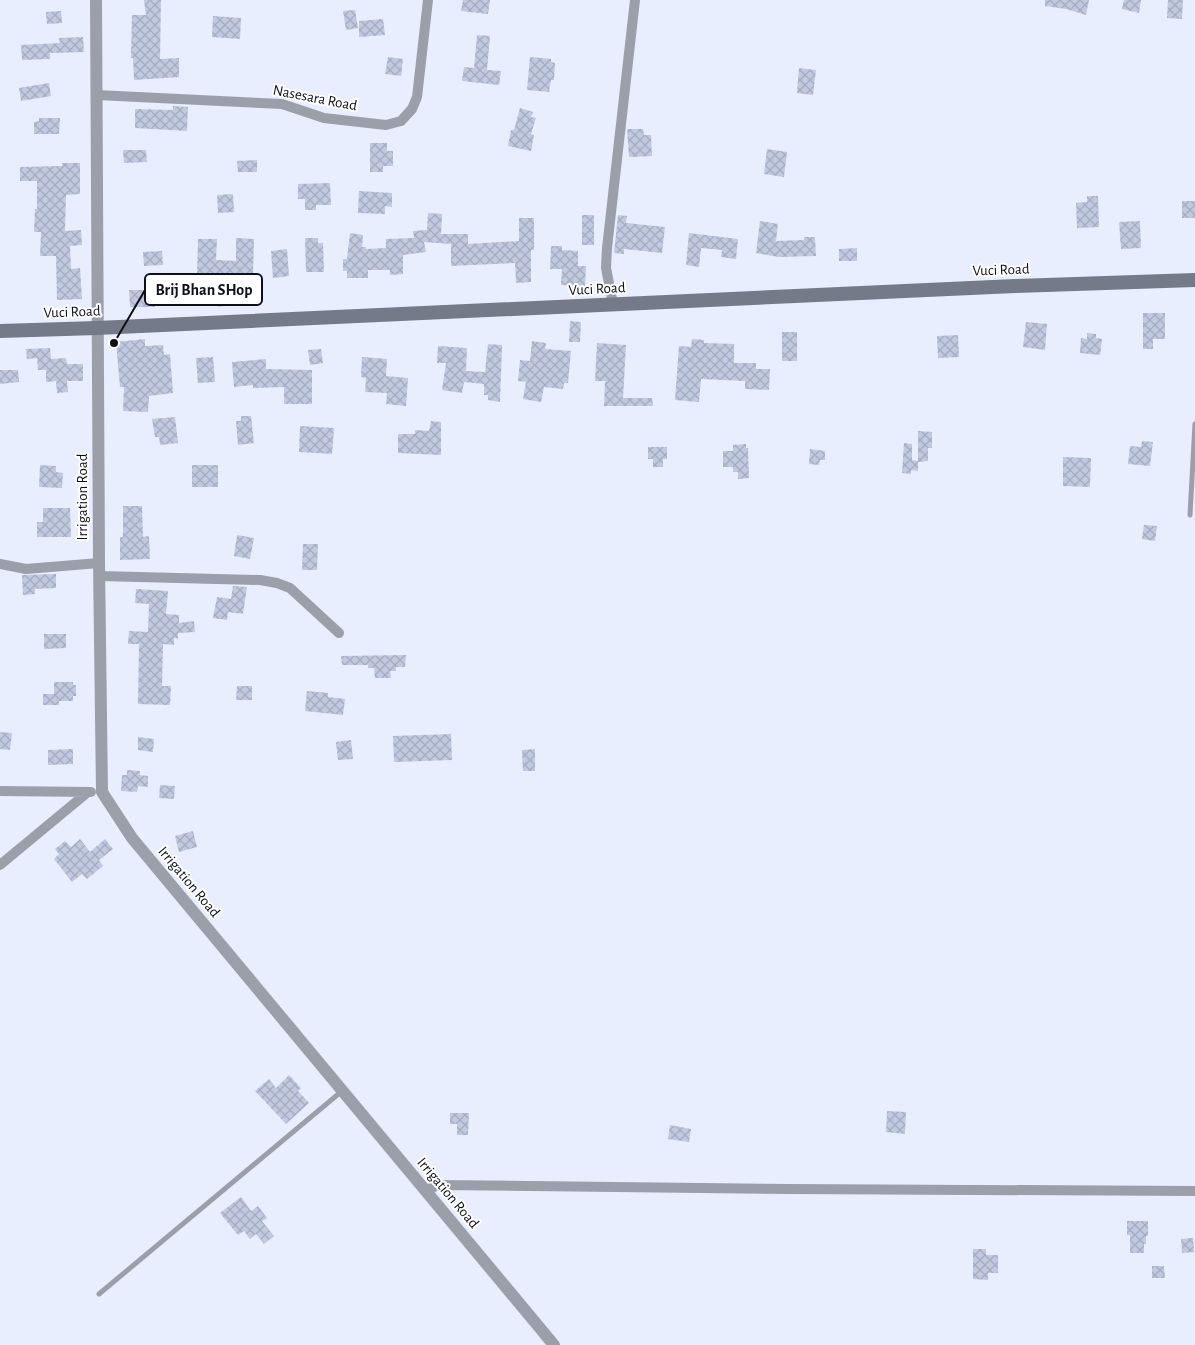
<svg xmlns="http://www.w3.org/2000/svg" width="1195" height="1345" font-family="'Alegreya Sans',sans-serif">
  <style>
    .building { fill: url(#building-cross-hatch) }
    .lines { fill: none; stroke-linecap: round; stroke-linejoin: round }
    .service { stroke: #9b9fa9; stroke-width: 5 }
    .minor { stroke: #9b9fa9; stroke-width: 10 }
    .tertiary { stroke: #9b9fa9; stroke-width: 12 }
    .secondary { stroke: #747a88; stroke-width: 14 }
    .labels { text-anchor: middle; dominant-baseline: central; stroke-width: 4; stroke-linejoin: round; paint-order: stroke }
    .street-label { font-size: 15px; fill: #0d1017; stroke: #fff }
    .leader { fill: none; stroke: #0d1017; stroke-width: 2 }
    .callout-dot { fill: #0d1017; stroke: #fff; stroke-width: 2 }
    .callout { fill: #fff; stroke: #0d1017; stroke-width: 2 }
    .callout-label { font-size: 16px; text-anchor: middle; font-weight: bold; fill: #0d1017 }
  </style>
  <defs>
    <pattern id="building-cross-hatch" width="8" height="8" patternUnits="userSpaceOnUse" patternTransform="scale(1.25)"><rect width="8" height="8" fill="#c0c9e0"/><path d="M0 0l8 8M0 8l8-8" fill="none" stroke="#a4acbf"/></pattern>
  </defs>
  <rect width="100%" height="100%" fill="#e8eefd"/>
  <path class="building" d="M144,0H161L160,59L179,58V77L134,80L133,58H131L132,15H146Z
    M463,0H490L488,14L461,11Z
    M1045,0H1089L1086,15L1066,9L1045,6Z
    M1124,0H1141L1139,13L1122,9Z
    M1168,0H1183L1182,19L1167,18Z
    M355,10L358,28L346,30L343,11Z
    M61,11L62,23L47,24L46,12Z
    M213,16L241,18L240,39L212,37Z
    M383,19L385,35L359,37V21Z
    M477,35L490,36L487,70L501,71L499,85L462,81L464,67L474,68Z
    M83,37L84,52L50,53V59L22,60L21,45L60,43L59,38Z
    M388,57L403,59L401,76L385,74Z
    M530,57L551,59V62L555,63L554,80H551L549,92L527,90Z
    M799,68L816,70L813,95L797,93Z
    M49,83L51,96L21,101L19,88Z
    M173,106L188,107L187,131L135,128V109L173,110Z
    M520,108L533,112L531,117L536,118L531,134L534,135L531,151L508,146L511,130H514Z
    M39,118H60L59,134H34V122L39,121Z
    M627,129H643L644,135H651L652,156L629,157Z
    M370,143H387V151H393V166H383V172H370Z
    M767,149L787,152L784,177L764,174Z
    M123,150H146L147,162L124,163Z
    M257,160V172H238L237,161Z
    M62,163H80V194L66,195L65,231L81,230L82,245L70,246L71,269L80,268L82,299L57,300L56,256H40L41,232H34L35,209H37V181H20V167L62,166Z
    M330,183L331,205H316V210H305V199H298V184Z
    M359,191L392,193V207L385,206V214L358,213Z
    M233,194L234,212L218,213L217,195Z
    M1087,196H1098L1099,227L1077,228L1076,203L1087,202Z
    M1182,201H1195V218H1182Z
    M428,213L442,214L441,234H468V244L519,241V218H534V250H531V282L516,283L515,263L451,266V244L424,242L426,252L403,255V274L390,275V270H368V278H347V271H343V259H347L350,233L363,235L362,247H366V249L386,248V239L414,238L413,231L427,230Z
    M582,215H594V245H582Z
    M618,215L627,216L626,223L665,227L662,253L624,249V254L614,253Z
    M760,221L778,224L776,241L804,240V237H815L816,256L779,257L756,253Z
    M1140,221L1141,248L1121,249L1119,222Z
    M689,233L738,239L736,259L721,257L722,250L701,248L699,267L686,265Z
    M236,238L254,239L253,275H226L230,305L218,307L215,276H197L198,239H217L216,260L236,261Z
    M305,238H318V243H323L324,272H306Z
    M551,246H562V250L578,251V266H586L585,286L561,285L562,269H550Z
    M857,248V261H839V249Z
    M287,249L289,276L273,278L271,251Z
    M162,251L163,265L144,266L143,252Z
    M129,290H154L155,307H130Z
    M1143,313H1165V339H1153V349H1143Z
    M570,321L581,322L580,342H569Z
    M1026,322L1047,324L1045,350L1023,347Z
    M782,332H797V361H782Z
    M1087,333L1096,334V338L1102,339L1100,355L1080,353L1081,338L1087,339Z
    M958,335L959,357L938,358L937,336Z
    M145,339V346L163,345L164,355L170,354L173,393L149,396L148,412L123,411L124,387H120L116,342Z
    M692,339L704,340V343L734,344V363H756V369H770L769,390L745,389V381L701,379L699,402L675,400L679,346L691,347Z
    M532,341L546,343L545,349L571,351L568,383H564L563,389L544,387L541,402L523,399L526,382L518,381L520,360L530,361Z
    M597,343L626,345L623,398H652L653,406H604L605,381H595Z
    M488,344L502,345L500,402L488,400V395H484V384L464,382L462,393L442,390L446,363H437L438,346L467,348L466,371L485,372Z
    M50,348L51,359L66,358L67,364H83V381H67L68,392L57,393L56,381L46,382V370H38L37,358L27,359L26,349Z
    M321,349L323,363L310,365L308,350Z
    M213,357L215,382L198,383L196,358Z
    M362,357L387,359L386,376L408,378L406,406L386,404L387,393L365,392L366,378L361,377Z
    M266,359V369L312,370V404H284V387L253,388V385L234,387L232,362Z
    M0,370H18L19,382L0,384Z
    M241,416H251L254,443L238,445L236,421H241Z
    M175,417L178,443L160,445L159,437H155L152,419Z
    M431,421L441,422V455L398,453V434H415V430L429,431Z
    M300,426L334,428L332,454L299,452Z
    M918,431L932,432V448H928V461L918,462V471L911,470V474L902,473L904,443L912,444V460L918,461Z
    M1142,441L1153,442L1150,466L1128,464L1130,446L1141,447Z
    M746,444V448H748L749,478L738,479V472H733V467H723V451H733V445Z
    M648,447H667V459H663V467H653V459H648Z
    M810,449L825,451V460H820L819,465L809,464Z
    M1063,457L1091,458L1090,487L1063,486Z
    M40,465L56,466V472L63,473L62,488L39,487Z
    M192,465H218V487H192Z
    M123,506H142L143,537L149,536L150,559L120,560V537H123Z
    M43,508H70L71,537H37V522H43Z
    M1144,525L1157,526L1155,541L1142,539Z
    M237,535L254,538L250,559L234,556Z
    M303,544H318L317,570H302Z
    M56,574V588L35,589V594L23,595L22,575Z
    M233,586L247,587L243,614L228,612L227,620L213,618L217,597L231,599Z
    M136,589L168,591L166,614L179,615V623L194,621L195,632L178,633V639L174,638V645L163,644L162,686H171L170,705L138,704L139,644H128L129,631L148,632L149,604L135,603Z
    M44,634H66V648L44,649Z
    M406,655L405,667H396V671H390L391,678H375L374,668H368V665H342L341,656Z
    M54,682H73V685H76V696H73V701H59V705H43V694H54Z
    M237,686H252V700H236Z
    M307,691L328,693V697L345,699L343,715L305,711Z
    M0,732L12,733L10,750L0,749Z
    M451,734L452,760L394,762L393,736Z
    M138,737L154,739L153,752L138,750Z
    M351,740L353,759L338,760L336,742Z
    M73,749V764L48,765V750Z
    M535,749V771H523L522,750Z
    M127,770L140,771V775L148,776V787L138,786L137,792L121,791L122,775H127Z
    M160,785L175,786L174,799L159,798Z
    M193,831L197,847L179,852L175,836Z
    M80,839L90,852L105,839L113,849L99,860L103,866L87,879L82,874L72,882L54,859L59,854L55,849L65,841L71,847Z
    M289,1075L301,1088L298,1091L309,1103L286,1124L255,1091L269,1079L276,1088Z
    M887,1111L906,1112L905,1134L886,1132Z
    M450,1113H469L468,1135H457V1124H450Z
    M670,1125L691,1129L689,1142L668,1139Z
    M241,1197L251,1211L258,1206L267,1218L262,1221L274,1236L264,1244L256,1234L250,1239L244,1231L238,1235L220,1213Z
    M1127,1221H1148V1236H1146V1244H1144V1253H1130V1235H1127Z
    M1193,1238L1194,1252L1182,1253L1181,1239Z
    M973,1249H986V1255H998V1273H988V1280L973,1279Z
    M1152,1266H1164L1165,1278H1152Z"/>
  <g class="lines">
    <path class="service" d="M1190,515L1195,424
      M99,1294L342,1091"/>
    <path class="minor" d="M97,95L282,104L324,118L386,125L401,121L412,109L417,97L428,0
      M613,304L606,268L607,248L635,0
      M0,564L26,569L99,563
      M99,576L260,580L277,583L290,588L339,633
      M0,791L91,792
      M0,865L88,792
      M425,1190L439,1185L789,1189L1195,1191"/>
    <path class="tertiary" d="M96,0L99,563L102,792L132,838L554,1345"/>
    <path class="secondary" d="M0,331L97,328L1015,286L1195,280"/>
  </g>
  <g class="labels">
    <g class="street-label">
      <text transform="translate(315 98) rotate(11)">Nasesara Road</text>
      <text transform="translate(1001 270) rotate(-2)">Vuci Road</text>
      <text transform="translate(597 289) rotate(-3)">Vuci Road</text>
      <text transform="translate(72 312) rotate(-2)">Vuci Road</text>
      <text transform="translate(82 497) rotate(-90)">Irrigation Road</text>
      <text transform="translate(189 882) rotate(50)">Irrigation Road</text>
      <text transform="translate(448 1193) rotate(50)">Irrigation Road</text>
    </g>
  </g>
  <path class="leader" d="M114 343L145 290"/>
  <circle class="callout-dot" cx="114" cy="343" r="5"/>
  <rect class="callout" x="145" y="274" width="117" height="31" rx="5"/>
  <g class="callout-label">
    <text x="204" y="295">Brij Bhan SHop</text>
  </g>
</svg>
